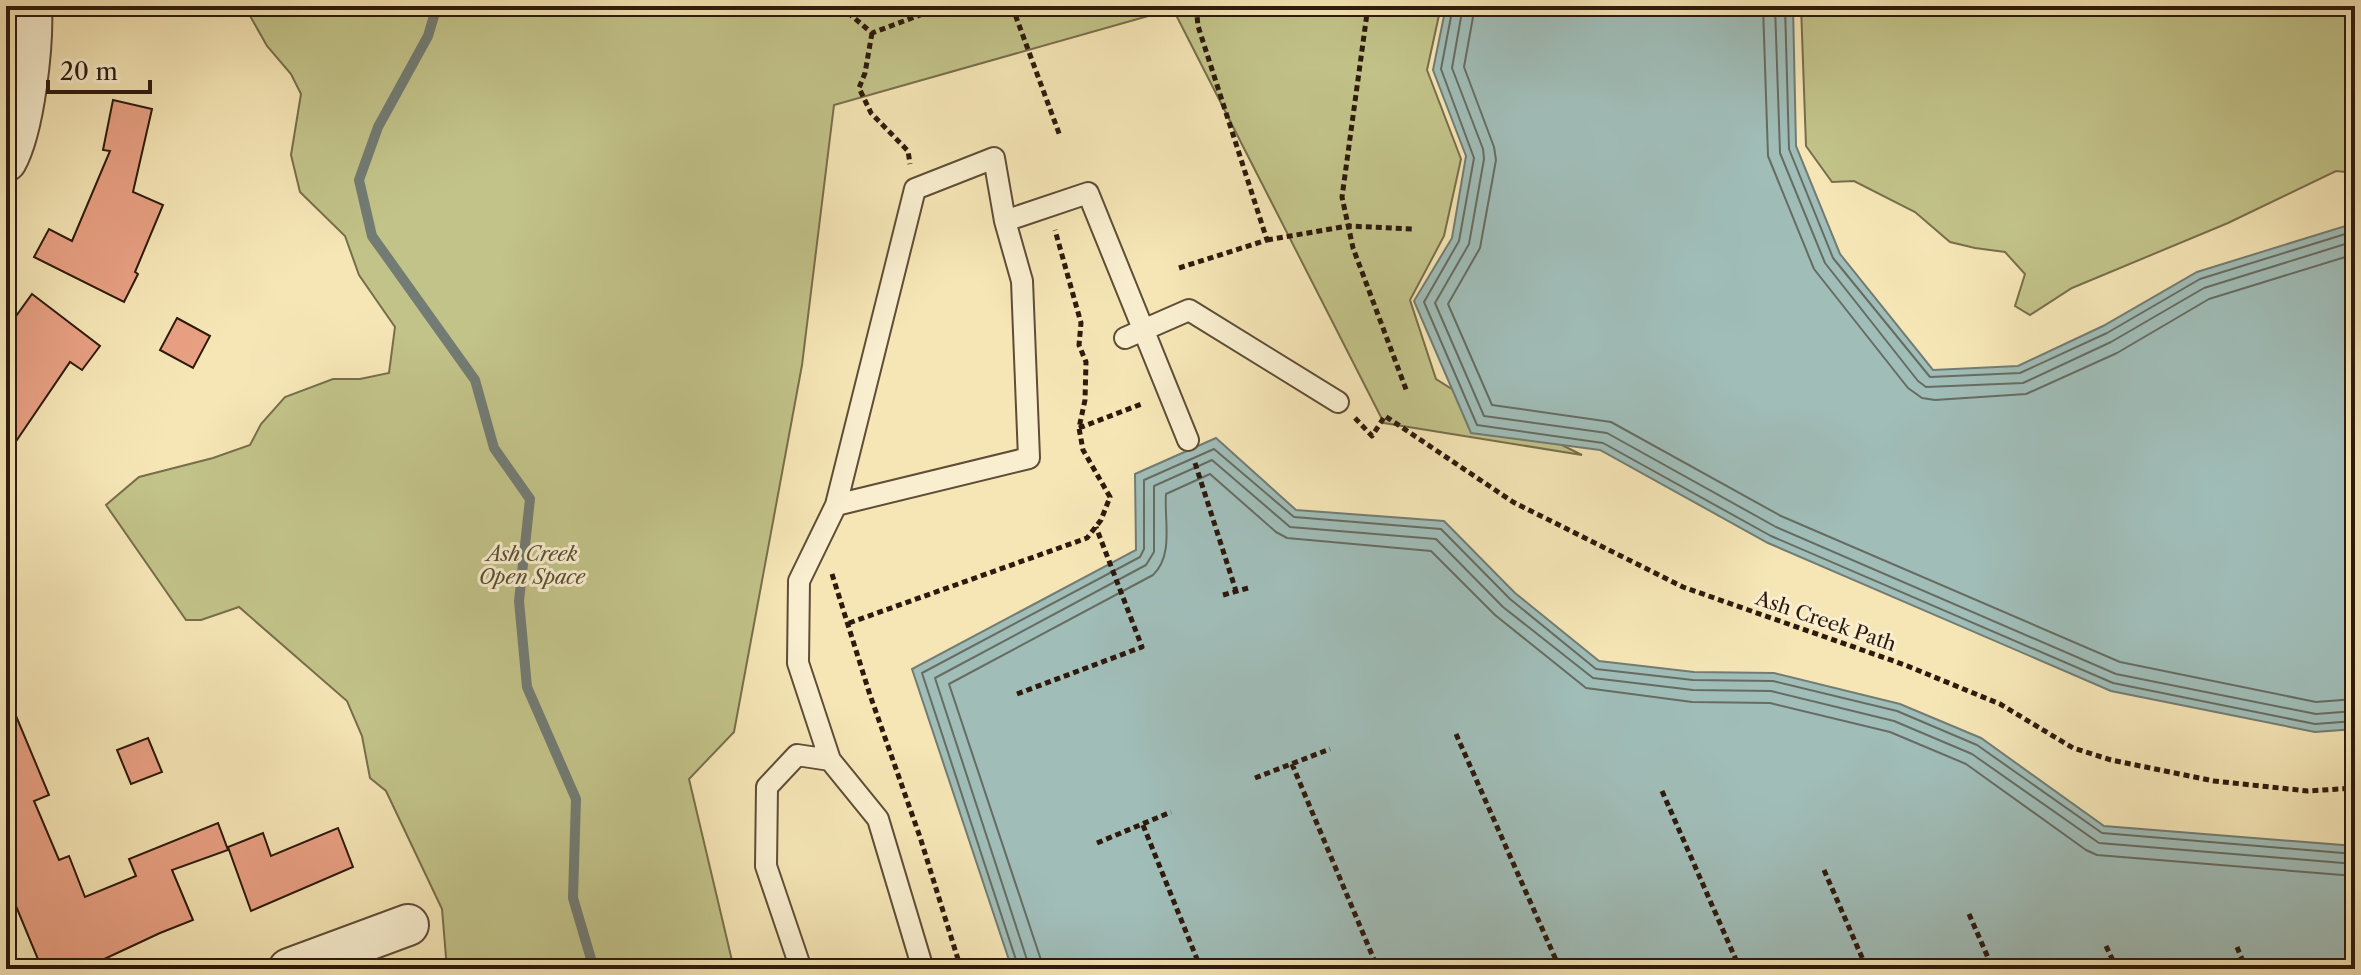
<svg xmlns="http://www.w3.org/2000/svg" width="2361" height="975" font-family="'Libre Caslon Text',serif">
  <style>
    .green { fill: #c2c389; stroke: #786e4b; stroke-width: 2 }
    .water { fill: #a0bdb8; stroke: #727c74; stroke-width: 2 }
    .lines { fill: none; stroke-linecap: round; stroke-linejoin: round }
    .shore { stroke: #666c62; stroke-width: 2 }
    .stream { stroke: #727c74; stroke-width: 10 }
    .building { fill: #e9a184; stroke: #2d1a0d; stroke-width: 2 }
    .service-casing { stroke: #5f4d37; stroke-width: 24 }
    .minor-casing { stroke: #5f4d37; stroke-width: 44 }
    .path { stroke: #2d1a0d; stroke-width: 5; stroke-dasharray: 6 4; stroke-linecap: butt }
    .service { stroke: #f9efd0; stroke-width: 20 }
    .minor { stroke: #f9efd0; stroke-width: 40 }
    .labels { text-anchor: middle; dominant-baseline: central; stroke-width: 6; stroke-linejoin: round; paint-order: stroke }
    .park-label { font-size: 20px; font-style: italic; fill: #5a4d32; stroke: #f9efd0 }
    .street-label { font-size: 20px; fill: #2d1a0d; stroke: #f9efd0 }
  </style>
  <rect width="100%" height="100%" fill="#f6e6b6"/>
  <filter id="stains"><feTurbulence type="fractalNoise" baseFrequency=".0025" numOctaves="4"/><feColorMatrix values="0 0 0 0 .2 0 0 0 0 .09 0 0 0 0 .02 0 0 0 .5 -.17"/></filter>
  <radialGradient id="worn" r=".72"><stop offset=".6" stop-color="#630" stop-opacity="0"/><stop offset="1" stop-color="#630" stop-opacity=".3"/></radialGradient>
  <path class="green" d="M250,6H1441L1427,70L1461,159L1444,236L1410,300L1436,379L1463,396L1582,455L1384,423L1173,9L834,105L802,365L734,732L689,779L734,969H447L442,909L386,791L370,778L362,736L347,701L239,607L201,620H186L106,505L139,477L213,458L250,445L261,424L285,397L333,379H360L389,373L395,327L359,275L345,236L300,192L291,155L301,94L291,74L267,46L249,14Z
    M1801,6H2355V173L2336,171L2228,223L2072,288L2030,315L2015,306L2025,274L2005,252L1975,248L1950,242L1915,212L1854,181L1832,182L1806,146Z"/>
  <path class="water" d="M1446,6H1793L1796,146L1840,254L1933,370L2018,366L2103,326L2197,272L2355,223V729L2315,732L2111,691L1768,543L1600,450L1471,433L1414,301L1452,238L1466,156L1433,70Z
    M1216,438L1296,510L1444,521L1515,593L1599,661L1694,672L1774,673L1900,704L1981,738L2104,826L2355,846V969H1012L912,669L1136,550L1135,474Z"/>
  <g class="lines">
    <path class="shore" d="M1453,6L1441,69L1474,158L1459,241L1424,302L1477,425L1603,443L1771,536L2113,683L2315,724L2355,721
      M1463,6L1452,68L1483,149L1484,159L1469,244L1435,303L1484,416L1607,433L1776,527L2116,674L2316,714L2355,711
      M1475,6L1464,67L1494,147L1496,160L1480,248L1448,304L1492,405L1611,422L1781,516L2120,662L2316,702L2355,699
      M1763,6L1768,156L1814,269L1908,388L1922,398L1935,400L2026,394L2117,353L2209,299L2355,254
      M1775,6L1780,153L1825,263L1918,381L1926,387L2023,383L2111,342L2204,288L2355,241
      M1785,6L1789,149L1833,258L1930,377L2020,373L2107,333L2200,279L2355,231
      M1019,969L922,673L1140,557L1144,549V480L1214,449L1294,517L1441,529L1510,599L1596,669L1693,680L1773,681L1897,711L1977,745L2102,833L2355,854
      M1030,969L935,678L1146,565L1154,552V486L1212,460L1290,527L1436,539L1503,607L1593,678L1693,690L1771,691L1894,721L1972,754L2099,843L2355,864
      M1042,969L1040,957L949,684L1153,575C1174,555 1164,520 1166,494L1210,474L1276,532L1287,538L1431,551L1495,615L1586,688L1692,702L1770,703L1890,732L1966,764L2086,850L2097,855L2355,876"/>
    <path class="stream" d="M437,6L428,36L378,127L359,180L372,236L475,380L494,448L530,499L519,601L527,687L576,799L573,898L594,969"/>
  </g>
  <path class="building" d="M113,100L152,109L133,192L163,205L135,272L138,274L124,302L34,257L49,229L72,241L110,151L103,150Z
    M32,294L100,346L82,370L70,362L6,456V330Z
    M177,318L210,336L193,368L160,350Z
    M6,692L49,795L34,801L59,860L69,856L85,897L136,876L129,859L218,823L228,850L172,870L193,920L160,933L83,969H42L6,882Z
    M148,738L162,772L131,784L117,750Z
    M338,828L353,867L251,911L228,847L263,833L271,856Z"/>
  <g class="lines">
    <defs>
      <path id="service" d="M1005,221L1088,193L1188,440
        M1125,338L1189,310L1338,402
        M836,505L1029,458L1022,281L1005,221L994,158L915,189L836,505L799,581L798,663L830,760L878,819L923,969
        M801,969L766,866L767,787L797,755L830,760"/>
      <path id="minor" d="M6,161C24,129 33,44 31,6
        M289,969L408,925"/>
    </defs>
    <use href="#service" class="service-casing"/>
    <use href="#minor" class="minor-casing"/>
    <path class="path" d="M840,6L872,33L944,6
      M1012,6L1060,136
      M1368,6L1342,197L1353,248L1407,392
      M872,33L865,73L859,88L871,113L908,151L910,164
      M1267,240L1348,226L1412,229
      M1179,268L1267,240L1198,26L1196,6
      M1355,418L1372,436L1385,416L1513,502L1683,587L1905,665L2000,704L2073,748L2111,760L2214,781L2308,791L2355,788
      M1079,428L1144,403
      M1195,463L1236,591
      M832,574L870,695L920,837L961,969
      M1223,595L1248,588
      M849,623L1087,538L1101,520L1110,497L1083,450L1079,428L1085,400L1086,362L1079,345L1081,323L1055,230
      M1017,694L1142,647L1096,527
      M1456,734L1560,969
      M1292,764L1378,969
      M1255,778L1330,749
      M1662,791L1740,969
      M1143,825L1201,969
      M1097,843L1171,812
      M1824,870L1867,969
      M1969,914L1993,969
      M2106,946L2117,969
      M2237,947L2246,969"/>
    <use href="#service" class="service"/>
    <use href="#minor" class="minor"/>
  </g>
  <g class="labels">
    <g class="park-label">
      <text x="532" y="554">Ash Creek<tspan x="532" dy="23">Open Space</tspan></text>
    </g>
    <g class="street-label">
      <text transform="translate(1826 621) rotate(19)">Ash Creek Path</text>
    </g>
  </g>
  <rect width="2361" height="975" fill="none" stroke="#f6e6b6" stroke-width="32"/>
  <rect x="8" y="8" width="2345" height="959" fill="none" stroke="#2d1a0d" stroke-width="4"/>
  <rect x="16" y="16" width="2329" height="943" fill="none" stroke="#2d1a0d" stroke-width="2"/>
  <path d="M48 80v12h102v-12" fill="none" stroke="#2d1a0d" stroke-width="4"/>
  <text x="60" y="80" font-size="24" fill="#2d1a0d" stroke="#f9efd0" stroke-width="6" paint-order="stroke">20 m</text>
  <rect width="100%" height="100%" filter="url(#stains)"/>
  <rect width="100%" height="100%" fill="url(#worn)"/>
</svg>
